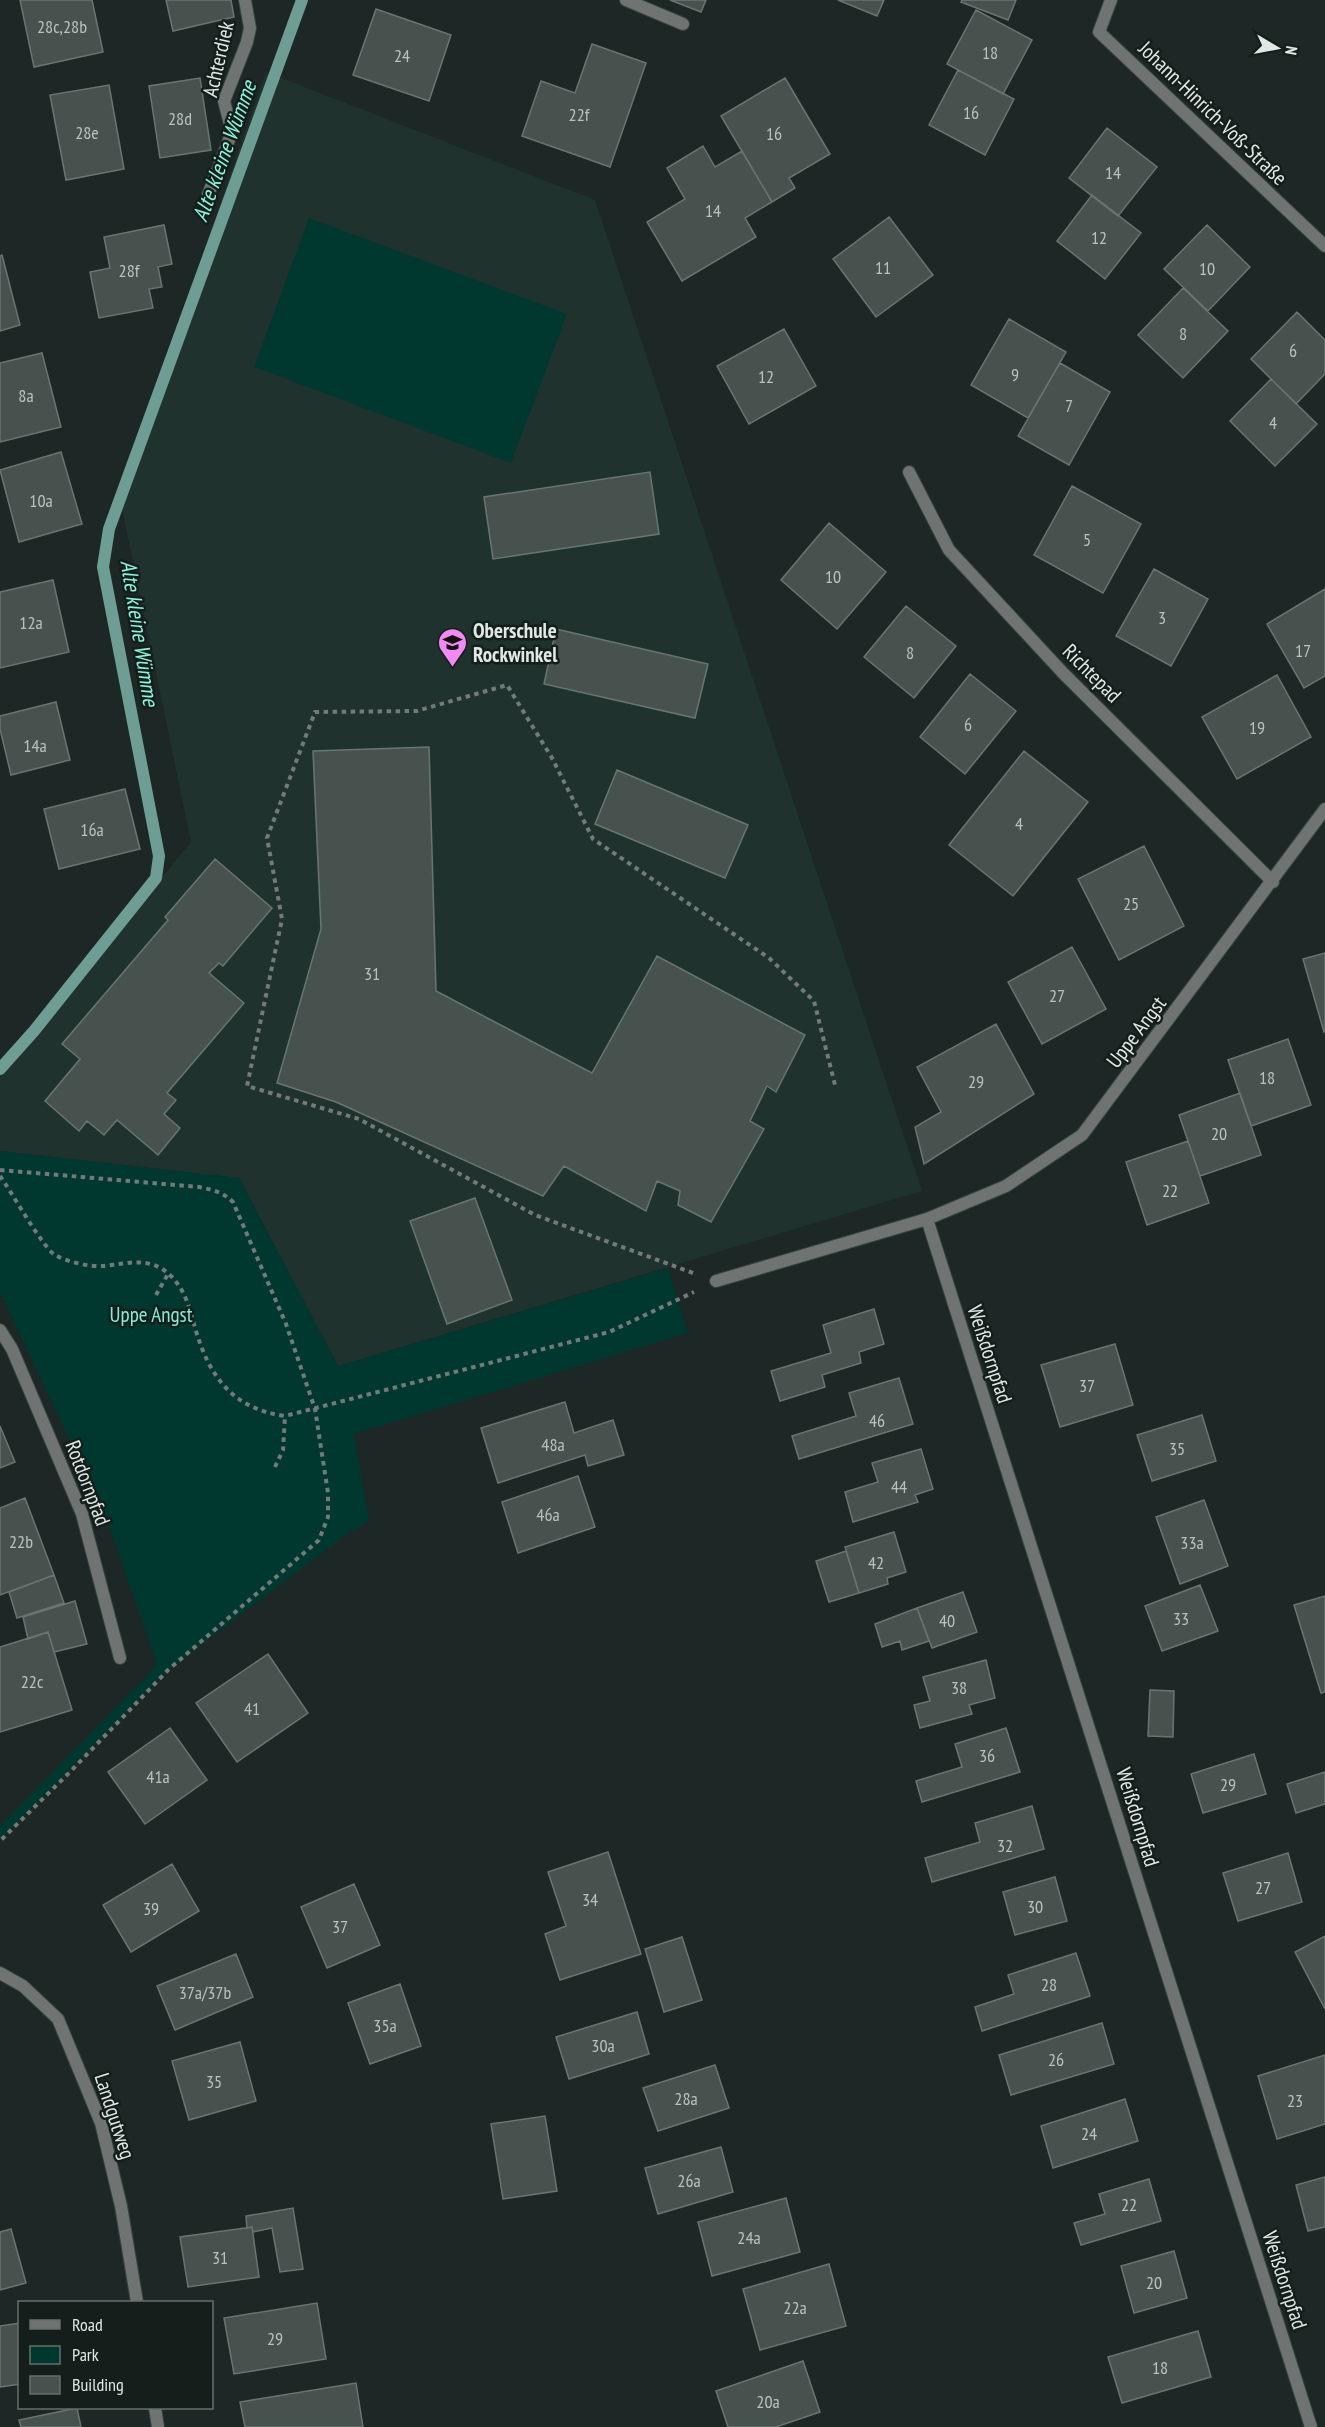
<svg xmlns="http://www.w3.org/2000/svg" width="1325" height="2427" font-family="'PT Sans Narrow',sans-serif">
  <style>
    .built { fill: #20322e }
    .green { fill: #00382f }
    .lines { fill: none; stroke-linecap: round; stroke-linejoin: round }
    .stream { stroke: #6d9d93; stroke-width: 12 }
    .building { fill: #47524f; stroke: #697572; stroke-width: 1.5 }
    .lane-casing { stroke: #384240; stroke-width: 14 }
    .street-casing { stroke: #384240; stroke-width: 14 }
    .path { stroke: #727b79; stroke-width: 4; stroke-dasharray: 4.5 4.5; stroke-linecap: butt }
    .lane { stroke: #6f7473; stroke-width: 12 }
    .street { stroke: #6f7473; stroke-width: 12 }
    .labels { text-anchor: middle; dominant-baseline: central; stroke-width: 5; stroke-linejoin: round; paint-order: stroke }
    .number-label { font-size: 18px; fill: #bac2c0 }
    .street-label { font-size: 21px; fill: #e1e8e6; stroke: #141e1b }
    .poi-label { font-size: 21px; font-weight: bold; fill: #e1e8e6; stroke: #141e1b; text-anchor: start }
    .park-label { font-size: 21px; fill: #86ebd5; stroke: #141e1b }
    .water-label { font-size: 22px; font-style: italic; fill: #8df3dc; stroke: #141e1b }
  </style>
  <rect width="100%" height="100%" fill="#1d2725"/>
  <path class="built" d="M266,72L595,200L922,1191L338,1366L239,1178L0,1151V1075L191,842L119,494Z"/>
  <path class="green" d="M309,218L567,314L511,463L254,367Z
    M0,1151L239,1178L338,1366L668,1268L688,1333L354,1434L369,1521L340,1539L168,1670L0,1840V1826L157,1665L106,1517L0,1292Z"/>
  <g class="lines">
    <path class="stream" d="M0,1069L34,1031L156,878L159,856L103,567L109,529L302,0"/>
  </g>
  <path class="building" d="M20,0H92L103,52L34,67Z
    M166,0H231L234,17L173,31Z
    M670,0H706L701,12Z
    M838,0H884L877,16Z
    M962,0H1016L1008,20L961,2Z
    M376,9L451,35L429,101L353,75Z
    M976,10L1032,40L1003,94L947,64Z
    M592,44L646,63L610,167L522,136L541,81L575,93Z
    M958,70L1014,99L985,155L929,125Z
    M200,78L211,150L160,158L149,86Z
    M785,78L830,154L789,178L795,188L772,202L721,116Z
    M109,85L124,169L66,180L50,95Z
    M1107,128L1157,167L1118,216L1069,178Z
    M703,146L715,167L742,151L772,202L745,218L756,237L682,281L647,222L685,199L667,168Z
    M1092,195L1141,233L1105,279L1057,241Z
    M889,217L933,275L876,317L833,259Z
    M164,225L172,264L158,267L162,287L149,289L153,308L99,318L90,272L110,268L104,237Z
    M1207,225L1250,267L1208,311L1164,269Z
    M2,255L20,325L0,331V256Z
    M1183,288L1228,331L1183,378L1138,335Z
    M1297,312L1325,340V374L1296,404L1251,359Z
    M1009,319L1066,352L1028,418L971,385Z
    M784,329L816,386L749,424L717,366Z
    M42,353L61,427L0,442V363Z
    M1060,363L1110,392L1069,465L1018,436Z
    M1271,379L1317,424L1275,466L1230,421Z
    M61,452L82,524L19,542L0,470Z
    M650,472L659,534L493,559L484,497Z
    M1072,486L1141,524L1103,593L1034,555Z
    M829,523L886,572L837,629L781,580Z
    M1154,569L1208,599L1171,666L1116,636Z
    M53,580L69,652L0,668V592Z
    M1325,589V676L1304,688L1267,624Z
    M906,606L956,646L914,698L864,657Z
    M556,629L708,664L695,718L544,684Z
    M970,674L1016,711L965,774L920,737Z
    M1277,675L1311,737L1237,779L1202,717Z
    M56,702L70,760L11,775L0,729V716Z
    M429,747L436,991L592,1073L657,956L805,1035L776,1092L767,1086L750,1121L764,1129L711,1222L678,1205L680,1191L657,1181L646,1211L564,1166L543,1196L336,1102L277,1083L321,929L313,751Z
    M1024,751L1088,802L1013,896L949,845Z
    M617,770L748,825L725,878L595,824Z
    M125,789L140,849L59,869L44,809Z
    M1144,846L1184,926L1119,960L1078,879Z
    M215,859L272,908L223,966L219,963L209,973L244,1003L167,1093L176,1100L164,1114L180,1128L158,1155L117,1120L104,1135L87,1121L79,1131L45,1101L80,1059L62,1044L168,920L165,917Z
    M1072,947L1106,1009L1042,1044L1008,982Z
    M1325,953V1031L1324,1032L1303,959Z
    M996,1024L1034,1094L924,1164L915,1127L941,1112L917,1067Z
    M1288,1039L1311,1105L1251,1126L1228,1060Z
    M1240,1093L1261,1155L1200,1176L1179,1115Z
    M1188,1141L1209,1203L1147,1225L1126,1162Z
    M475,1198L512,1300L447,1324L410,1221Z
    M874,1309L884,1344L859,1352L861,1363L822,1375L825,1387L780,1401L771,1371L831,1353L823,1325Z
    M1115,1344L1133,1405L1060,1427L1041,1365Z
    M899,1378L913,1424L799,1459L792,1436L856,1416L849,1393Z
    M565,1402L574,1433L613,1420L624,1455L588,1466L585,1455L498,1483L481,1428Z
    M1202,1415L1216,1461L1152,1481L1137,1435Z
    M0,1426L15,1462L0,1468Z
    M921,1449L933,1489L915,1495L918,1502L853,1522L845,1492L878,1482L872,1463Z
    M578,1476L595,1527L518,1553L502,1502Z
    M25,1498L54,1575L0,1595V1508Z
    M1204,1500L1228,1566L1180,1584L1156,1517Z
    M894,1532L906,1572L887,1578L888,1584L859,1593L845,1547Z
    M846,1551L859,1593L829,1602L816,1561Z
    M54,1575L64,1603L17,1618L9,1592Z
    M1200,1585L1218,1631L1162,1651L1145,1606Z
    M963,1592L977,1632L932,1648L917,1608Z
    M1325,1596V1692L1321,1693L1294,1605Z
    M75,1601L87,1644L54,1652L48,1632L28,1639L23,1617Z
    M917,1608L929,1641L902,1650L900,1641L882,1647L875,1624Z
    M48,1632L72,1710L0,1732V1647Z
    M268,1654L308,1713L237,1762L196,1703Z
    M986,1660L995,1698L969,1705L972,1714L920,1728L914,1705L930,1701L923,1677Z
    M1150,1690L1174,1691L1173,1737L1148,1736Z
    M170,1728L207,1780L145,1824L108,1772Z
    M1006,1728L1020,1772L922,1802L916,1781L962,1767L955,1744Z
    M1254,1754L1266,1794L1203,1813L1191,1774Z
    M1325,1772V1804L1296,1813L1287,1784Z
    M1032,1806L1044,1849L932,1882L925,1858L980,1842L975,1823Z
    M608,1852L641,1954L560,1980L545,1934L566,1926L548,1872Z
    M1288,1853L1302,1902L1238,1921L1223,1873Z
    M172,1864L199,1911L131,1952L103,1905Z
    M1055,1877L1067,1921L1015,1935L1003,1892Z
    M354,1884L380,1945L327,1968L301,1907Z
    M1325,1936V2009L1295,1952Z
    M682,1937L702,2000L664,2012L645,1949Z
    M1076,1953L1090,1996L982,2031L975,2007L1014,1994L1008,1975Z
    M236,1954L253,1997L175,2030L157,1986Z
    M400,1984L421,2046L370,2064L348,2003Z
    M637,2012L649,2054L569,2079L556,2037Z
    M1102,2023L1114,2064L1011,2095L999,2055Z
    M240,2042L256,2101L189,2120L172,2061Z
    M1325,2055V2124L1277,2139L1258,2076Z
    M715,2065L729,2108L658,2131L643,2088Z
    M1125,2099L1138,2141L1053,2168L1041,2126Z
    M545,2116L557,2191L503,2199L491,2124Z
    M721,2147L733,2192L658,2214L645,2168Z
    M1325,2177V2227L1308,2231L1296,2185Z
    M1149,2179L1161,2221L1081,2245L1074,2223L1105,2214L1099,2194Z
    M786,2198L800,2252L712,2276L698,2222Z
    M293,2208L303,2269L280,2272L272,2228L253,2232L252,2227L247,2228L246,2216Z
    M252,2227L259,2277L188,2287L180,2237Z
    M11,2229L26,2283L0,2290V2232Z
    M1174,2251L1187,2298L1134,2313L1121,2266Z
    M829,2264L846,2326L760,2350L743,2289Z
    M317,2303L326,2359L234,2374L224,2318Z
    M20,2323V2384L0,2387V2326Z
    M1198,2331L1211,2377L1122,2403L1108,2357Z
    M803,2361L820,2412L776,2427H728L716,2391Z
    M356,2383L363,2427H245L240,2402Z
    M77,2408L81,2427H21L19,2420Z"/>
  <g class="lines">
    <defs>
      <path id="lane" d="M626,0L683,24
        M208,195L232,132L224,101L247,42L250,28L245,0
        M716,1281L927,1219
        M0,1330L12,1349L82,1514L120,1658"/>
      <path id="street" d="M1111,0L1099,32L1325,246
        M909,472L949,550L1063,673L1273,882
        M0,1973L23,1986L58,2019L101,2123L121,2206L137,2302
        M155,2408L158,2427
        M1311,2427L927,1219L1006,1186L1082,1135L1325,809"/>
    </defs>
    <use href="#lane" class="lane-casing"/>
    <use href="#street" class="street-casing"/>
    <path class="path" d="M0,1170L199,1187C213,1190 223,1192 233,1202L286,1324L315,1409L328,1493V1517L319,1540L168,1670L72,1770L0,1841
      M0,1176C11,1191 43,1248 55,1255C68,1262 89,1267 104,1266C129,1263 152,1256 172,1277C187,1293 190,1311 196,1331C210,1378 234,1409 285,1416L609,1332L694,1292
      M693,1273L535,1215L359,1119L247,1086L282,919L267,838L315,712L417,711L507,685L552,758L593,839L769,958L814,1001L836,1089
      M156,1295L168,1274
      M275,1467L283,1450L285,1416"/>
    <use href="#lane" class="lane"/>
    <use href="#street" class="street"/>
  </g>
  <defs>
    <symbol id="school-pin" viewBox="-11 -11 22 30"><path d="M0 17L-7.5 6A9.5 9.5 0 1 1 7.5 6Z" fill="#f38af1" stroke="#141e1b"/><path d="M0-5L7-2L0 1L-7-2ZM-4 1L0 2.5L4 1V4Q0 6-4 4Z" fill="#111"/></symbol>
  </defs>
  <g fill-rule="evenodd">
    <use href="#school-pin" x="436" y="626" width="33" height="45"/>
  </g>
  <g class="labels">
    <g class="number-label">
      <text x="62" y="26">28c,28b</text>
      <text x="990" y="52">18</text>
      <text x="402" y="55">24</text>
      <text x="971" y="112">16</text>
      <text x="579" y="114">22f</text>
      <text x="180" y="118">28d</text>
      <text x="87" y="132">28e</text>
      <text x="774" y="133">16</text>
      <text x="1113" y="172">14</text>
      <text x="713" y="210">14</text>
      <text x="1099" y="237">12</text>
      <text x="883" y="267">11</text>
      <text x="1207" y="268">10</text>
      <text x="129" y="270">28f</text>
      <text x="1183" y="333">8</text>
      <text x="1293" y="350">6</text>
      <text x="1015" y="374">9</text>
      <text x="766" y="376">12</text>
      <text x="26" y="395">8a</text>
      <text x="1069" y="405">7</text>
      <text x="1273" y="422">4</text>
      <text x="41" y="500">10a</text>
      <text x="1087" y="539">5</text>
      <text x="833" y="576">10</text>
      <text x="1162" y="617">3</text>
      <text x="31" y="622">12a</text>
      <text x="1303" y="650">17</text>
      <text x="910" y="652">8</text>
      <text x="968" y="724">6</text>
      <text x="1257" y="727">19</text>
      <text x="35" y="745">14a</text>
      <text x="1019" y="823">4</text>
      <text x="92" y="829">16a</text>
      <text x="1131" y="903">25</text>
      <text x="372" y="973">31</text>
      <text x="1057" y="995">27</text>
      <text x="1267" y="1077">18</text>
      <text x="976" y="1081">29</text>
      <text x="1219" y="1133">20</text>
      <text x="1170" y="1190">22</text>
      <text x="1087" y="1385">37</text>
      <text x="877" y="1420">46</text>
      <text x="553" y="1444">48a</text>
      <text x="1177" y="1448">35</text>
      <text x="899" y="1486">44</text>
      <text x="548" y="1514">46a</text>
      <text x="21" y="1541">22b</text>
      <text x="1192" y="1542">33a</text>
      <text x="876" y="1562">42</text>
      <text x="1181" y="1618">33</text>
      <text x="947" y="1620">40</text>
      <text x="32" y="1681">22c</text>
      <text x="959" y="1687">38</text>
      <text x="252" y="1708">41</text>
      <text x="987" y="1755">36</text>
      <text x="158" y="1776">41a</text>
      <text x="1228" y="1784">29</text>
      <text x="1005" y="1845">32</text>
      <text x="1263" y="1887">27</text>
      <text x="590" y="1899">34</text>
      <text x="1035" y="1906">30</text>
      <text x="151" y="1908">39</text>
      <text x="340" y="1926">37</text>
      <text x="1049" y="1984">28</text>
      <text x="205" y="1992">37a/37b</text>
      <text x="385" y="2025">35a</text>
      <text x="603" y="2045">30a</text>
      <text x="1056" y="2059">26</text>
      <text x="214" y="2081">35</text>
      <text x="686" y="2098">28a</text>
      <text x="1295" y="2100">23</text>
      <text x="1089" y="2133">24</text>
      <text x="689" y="2180">26a</text>
      <text x="1129" y="2204">22</text>
      <text x="749" y="2237">24a</text>
      <text x="220" y="2257">31</text>
      <text x="1154" y="2282">20</text>
      <text x="795" y="2307">22a</text>
      <text x="275" y="2338">29</text>
      <text x="1160" y="2367">18</text>
      <text x="768" y="2401">20a</text>
    </g>
    <g class="street-label">
      <text transform="translate(218 59) rotate(-77)">Achterdiek</text>
      <text transform="translate(1213 113) rotate(44)">Johann-Hinrich-Voß-Straße</text>
      <text transform="translate(1092 673) rotate(45)">Richtepad</text>
      <text transform="translate(1136 1032) rotate(-53)">Uppe Angst</text>
      <text transform="translate(990 1354) rotate(72)">Weißdornpfad</text>
      <text transform="translate(88 1483) rotate(69)">Rotdornpfad</text>
      <text transform="translate(1138 1817) rotate(73)">Weißdornpfad</text>
      <text transform="translate(115 2116) rotate(72)">Landgutweg</text>
      <text transform="translate(1285 2280) rotate(72)">Weißdornpfad</text>
    </g>
    <g class="poi-label">
      <text x="473" y="630">Oberschule<tspan x="473" dy="24">Rockwinkel</tspan></text>
    </g>
    <g class="park-label">
      <text x="151" y="1314">Uppe Angst</text>
    </g>
    <g class="water-label">
      <text transform="translate(224 151) rotate(-70)">Alte kleine Wümme</text>
      <text transform="translate(140 633) rotate(81)">Alte kleine Wümme</text>
    </g>
  </g>
  <rect x="18" y="2301" width="195" height="108" fill="#141e1b" stroke="#666f6c" stroke-width="1.5"/>
  <rect x="30" y="2320" width="30" height="9" fill="#6f7473" stroke="#666f6c" stroke-width="1.5"/>
  <text x="72" y="2331" font-size="18" fill="#e1e8e6">Road</text>
  <rect x="30" y="2346" width="30" height="18" fill="#00382f" stroke="#666f6c" stroke-width="1.5"/>
  <text x="72" y="2361" font-size="18" fill="#e1e8e6">Park</text>
  <rect x="30" y="2376" width="30" height="18" fill="#47524f" stroke="#666f6c" stroke-width="1.5"/>
  <text x="72" y="2391" font-size="18" fill="#e1e8e6">Building</text>
  <g transform="translate(1277 48) rotate(100)" stroke="#141e1b" stroke-width="4.5" paint-order="stroke">
  <path d="M0-4.5L10 22L0 15L-10 22Z" fill="#e1e8e6"/>
  <text y="-9" font-size="16" font-weight="bold" text-anchor="middle" fill="#e1e8e6">N</text>
  </g>
</svg>
